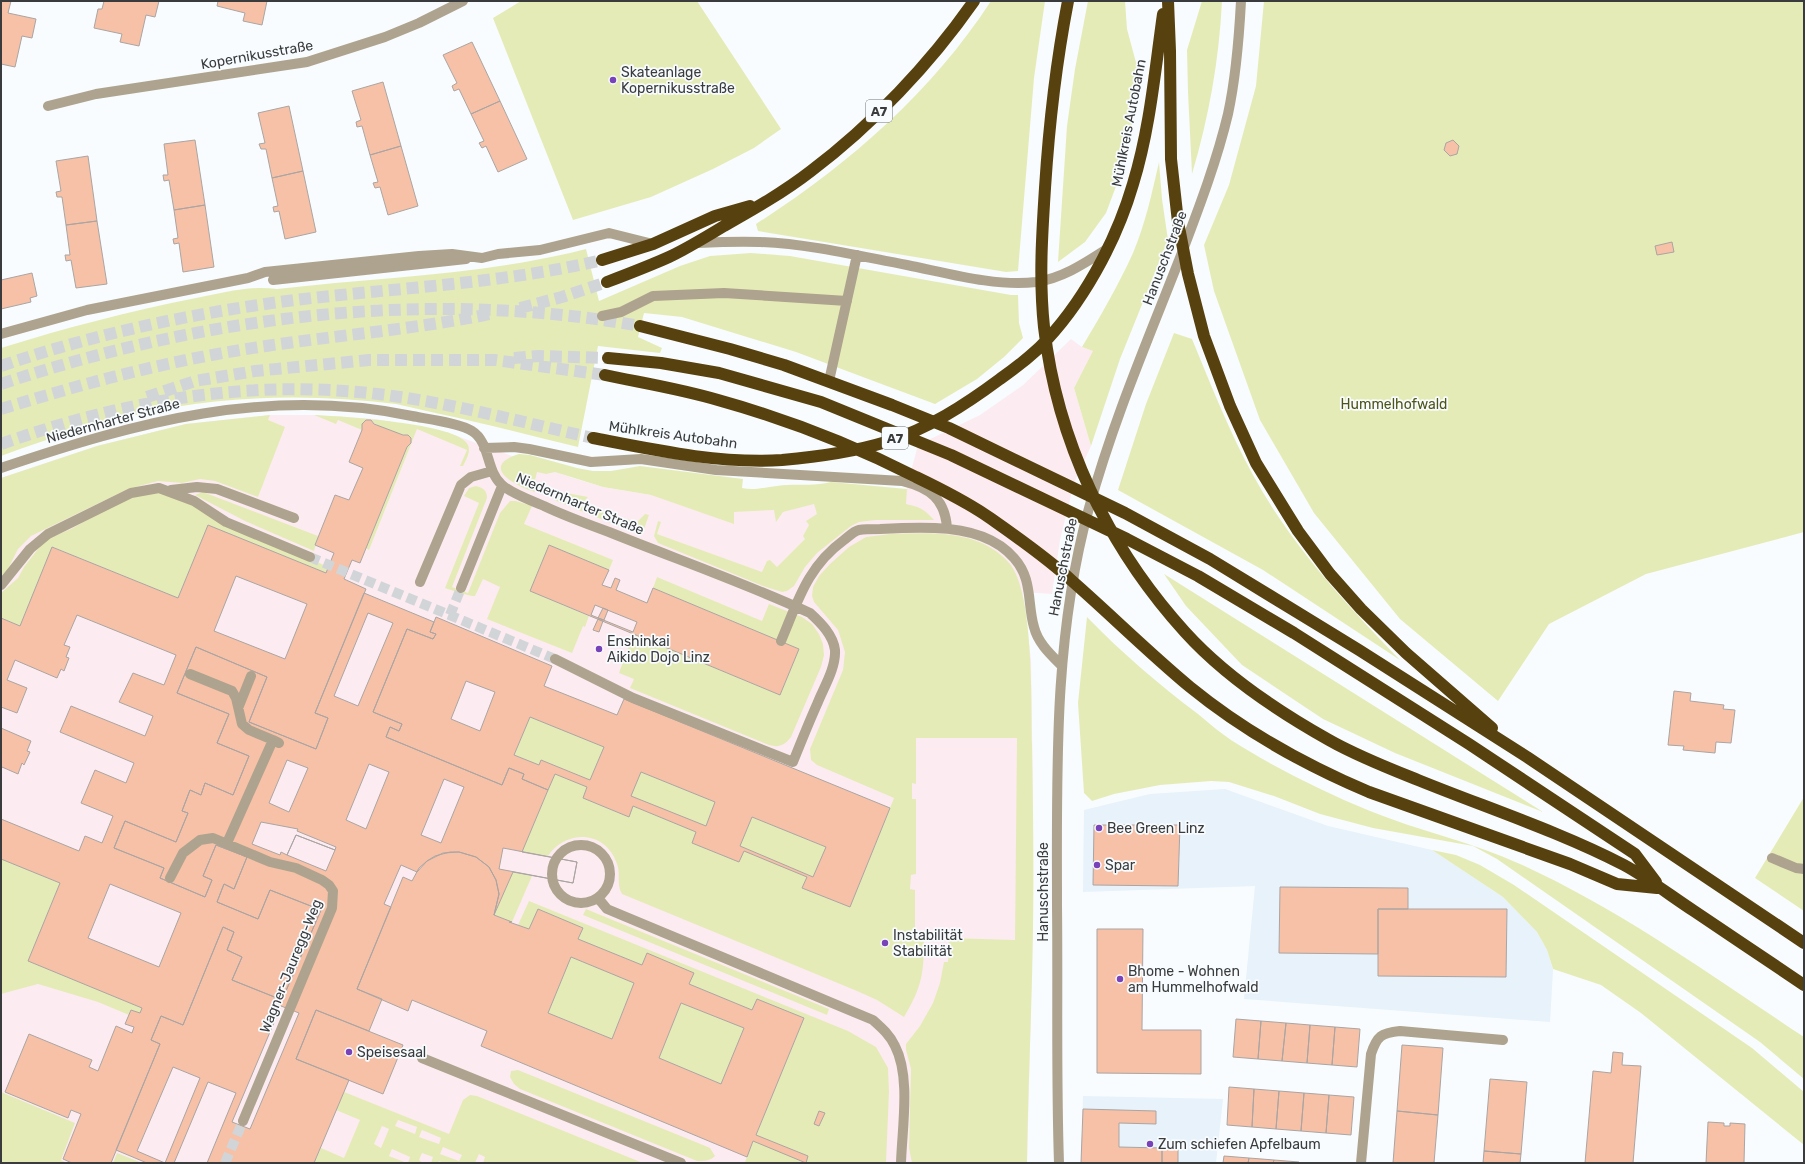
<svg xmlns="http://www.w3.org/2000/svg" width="1805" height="1164" font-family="Rubik,sans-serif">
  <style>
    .built { fill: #e7f2fb }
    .medical { fill: #fcecf1 }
    .green { fill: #e5ebb7; fill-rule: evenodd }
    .building { fill: #f6c1a7; stroke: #aaa5a3; fill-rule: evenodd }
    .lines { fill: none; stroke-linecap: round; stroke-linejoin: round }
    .minor-tunnel { stroke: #d2d5d7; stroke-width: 10; stroke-dasharray: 10 5; stroke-linecap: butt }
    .highway-tunnel { stroke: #d2d5d7; stroke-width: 12; stroke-dasharray: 12 6; stroke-linecap: butt }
    .minor { stroke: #aea38e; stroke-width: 10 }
    .highway { stroke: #57410e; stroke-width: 12 }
    .poi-dot { fill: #7842b9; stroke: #f8fcfe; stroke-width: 1.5 }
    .labels { text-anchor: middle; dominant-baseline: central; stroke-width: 3.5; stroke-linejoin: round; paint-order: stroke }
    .shield { fill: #f8fcfe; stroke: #737577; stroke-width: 1 }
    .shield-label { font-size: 13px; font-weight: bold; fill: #3a3b3d }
    .street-label { font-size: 14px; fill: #3a3b3d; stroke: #f8fcfe }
    .poi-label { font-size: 14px; fill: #3a3b3d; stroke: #f8fcfe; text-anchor: start }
    .park-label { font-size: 14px; fill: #4f5418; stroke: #f8fcfe }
  </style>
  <rect width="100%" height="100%" fill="#f8fcfe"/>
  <path class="built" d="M1225,789L1328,826L1432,850L1503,897L1537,932L1547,950L1553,970L1550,1022L1244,999L1255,886L1083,892L1084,810L1150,794Z
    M1083,1096L1223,1099L1216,1163H1081Z"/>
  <path class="medical" d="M1071,339L1082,347L1094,351L1074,388L1091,446L1074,483L1060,540L1052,594L1023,592L1031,660L1033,801V927L1027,1163H1V478L97,446L186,424L270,415H313L375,419L446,432L573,478L603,487L651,495L788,503H905L907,486L918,445L980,415L1023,385Z"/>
  <path class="green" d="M521,1H697L781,129L754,148L713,169L651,197L573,220L493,18Z
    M991,1H1045L1034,78L1018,271L1006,272L758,231L756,224C848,165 931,93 991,1Z
    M1088,1H1125L1127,29L1138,70L1133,120L1118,181L1106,213L1085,242L1058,262L1067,126L1075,69Z
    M1202,1H1222C1219,61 1209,116 1192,174L1188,92L1187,50Z
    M1264,1H1804V532L1646,574L1549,624L1498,701L1400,619L1314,513L1260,420L1214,291L1204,245L1229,185L1256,86Z
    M1159,162L1162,199L1168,240L1120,359L1091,446L1074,388L1093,351L1082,347C1100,317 1118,286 1133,253C1145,225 1152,193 1159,162Z
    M586,249L599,301L680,266L710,256L751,253L790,256L1011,295H1018L1019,323L1023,338L1004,357L977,379L935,404L796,352L682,317L644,313L638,337L662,348L660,353L598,346L578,447C532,436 487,424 440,414C425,411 411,407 396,404C324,395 247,395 175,407C116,417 57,435 1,456V348C65,328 130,311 196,298C222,293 251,285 277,289C380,277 485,275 586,249Z
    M1174,333L1192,339C1211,385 1229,431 1253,475C1291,545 1345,603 1400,660L1263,570L1118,490L1146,404Z
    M270,415L268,420L285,427L258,497L215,481L200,479L182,483L158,481L128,489L31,536L18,549L7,571L1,577V478L97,446L186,424Z
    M314,415C337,416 460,423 468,445C471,452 466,460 463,466H460L467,450L417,429L369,550L366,548L407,447L411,443V438L408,435C397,435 378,428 371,420H366L362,424V430L338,420L336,424Z
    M519,454L530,455L577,468L593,471H611L640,466L743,479L742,488C754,491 765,487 777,486C796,483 811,487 831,482L907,489L906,504C920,507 924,509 934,520H876L859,522L851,526L817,553L805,567L794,586L787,591L782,592L763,586L658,543L654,536L658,521L661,522L657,534L762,572L767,561L770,560L777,567L805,539L803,536L809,525L806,521L817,514L814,504L783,512L776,522L774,510L734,512V524L651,495L603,487L555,472L546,474L537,472L534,484L546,488L539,493C520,489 476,467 519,454Z
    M476,486C483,488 487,490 487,498L452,587L468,593L500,513L510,501H516L532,506L524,524L613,560L609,570L530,591L589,616L585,627L583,626L572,653L487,619L500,587L483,579L475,596C471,597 451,590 445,588L479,503L464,496L469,488Z
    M160,492L170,494L328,567L326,573L208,525L178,598L53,547L20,626L1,618V593L18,578L24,567L45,540L71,529L116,504L138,494Z
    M203,492L318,536L314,551L245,521L195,495Z
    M561,492L588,497L580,506L637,522L645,514L649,515L643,532L638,534L554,500Z
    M890,534C932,533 980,529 1010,564C1034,594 1031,704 1032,744C1033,806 1034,867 1033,928C1032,1006 1028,1085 1027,1163H912L909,1148L911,1069L906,1050V1044L920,1026L933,1003L940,983L944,962H948L949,938L1015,940L1017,738H916V784L912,783V799H916V874L911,875L910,889L915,890V938H924C924,973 922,987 904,1017L877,1000L857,991L622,894C616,884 621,874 617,864C606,830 566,829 548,856L522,852L555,774L587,787L583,798L628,817L633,806L696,832L692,843L739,862L744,851L807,877L802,888L850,907L894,798L817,765L811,760L810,749L843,670L845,652L838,630L814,602L812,596L813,587L819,576L830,564L849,547L866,537Z
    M1164,574L1543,812L1395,753L1323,719L1242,665L1186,606Z
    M657,577L762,621L769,604L802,617L812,624L819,634L823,644L824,655L821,667L791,737C785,745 779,748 769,745L630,688L634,679L619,673L633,634L780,695L799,649L653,588Z
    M1087,617C1122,653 1158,684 1198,714C1209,723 1219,732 1231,740C1275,768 1322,791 1370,811C1419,831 1472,842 1520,864C1621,910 1712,976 1804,1037V1079L1760,1042L1497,859L1473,846L1373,828L1320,814L1274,796L1229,782L1211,781L1160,785L1114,794L1092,801L1084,793L1078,703Z
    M530,717L604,747L590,780L541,760L539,765L514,755Z
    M641,772L715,802L706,826L631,796Z
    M1804,797V911L1755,878Z
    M752,817L826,847L813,877L740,846Z
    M1432,850L1456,855L1480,865L1514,885L1752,1048L1804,1092V1145L1641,1013L1601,985L1553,969L1547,950L1537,932L1503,897Z
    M1,859L60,883L28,961L142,1008L140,1013L131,1010L129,1015L98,1002L38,984L1,994Z
    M513,872L532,876L512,922L494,915Z
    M529,901L848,1031L876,1047L888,1068L889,1092L886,1163H735L745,1162L804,1018L757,999L752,1010L689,984L694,973L647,954L642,965L578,939L583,928L539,909L529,929L518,925Z
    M586,909L829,1009L827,1015L583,915Z
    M571,957L634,983L612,1039L548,1013Z
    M681,1003L744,1028L721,1084L659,1058Z
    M518,1070L703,1145L710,1148L715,1156C710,1161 704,1161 697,1161L520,1089L514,1084L510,1077L511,1071Z
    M1,1092L75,1123L61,1160L67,1163H1Z
    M344,1092L449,1134L463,1100L470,1095L477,1096L643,1163H483L485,1157L479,1154L475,1163H444L439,1161L438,1163H431L433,1157L422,1153L419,1160L423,1163H408L410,1157L392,1149L389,1156L407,1163H314L321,1148L344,1158L360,1120L336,1110ZM398,1120L417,1127L415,1134L395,1126ZM382,1126L389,1129L381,1148L374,1144ZM422,1130L441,1138L439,1144L419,1137ZM443,1147L462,1155L459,1161L440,1154Z
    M117,1153L142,1163H113Z"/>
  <path class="building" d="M1,1H11L8,13L36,19L32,38L22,36L15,67L1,64Z
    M104,1H159L155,17L146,15L139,46L120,42L122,34L94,28L98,9H102Z
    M218,1H267L262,25L243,21L245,13L217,6Z
    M472,42L500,101L471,114L459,89L454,91L452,86L457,83L443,55Z
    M383,82L401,146L370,155L362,126L357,127L356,122L361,120L352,91Z
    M500,101L527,159L498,172L486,146L482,148L479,143L484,141L471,114Z
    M289,106L303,171L272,178L266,149H261L259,144L265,143L258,113Z
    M195,140L205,205L174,210L169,180L164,181L163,175H168L164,144Z
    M1453,140L1459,146L1457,154L1450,156L1444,150L1446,143Z
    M401,146L418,206L388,215L380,187L375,188L373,183L378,182L370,155Z
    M88,156L97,221L66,225L62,197H57L56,192L61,191L56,161Z
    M303,171L316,232L285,239L279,211L274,212L273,207L278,206L272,178Z
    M205,205L214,267L183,272L179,243L174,244L173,239L178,238L174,210Z
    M97,221L107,284L76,288L71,260L66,261L65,255H70L66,225Z
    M1672,242L1674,252L1657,255L1655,246Z
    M32,273L37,296L30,298L31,302L1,309V280Z
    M366,420H371L374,424L403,435H408L411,438V443L407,447L360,563L352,560L344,579L366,589L315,713L328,718L316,749L249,722L267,677L196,647L177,693L229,714L217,743L249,756L233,795L205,783L201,795L190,790L182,811L188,813L176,842L125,821L114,848L164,868L160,878L205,897L212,880L203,876L216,845L247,857L234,889L224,884L217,902L258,919L270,890L321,910L282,1000L232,980L242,957L227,950L234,932L223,927L183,1025L161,1016L151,1040L160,1044L111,1163H72L63,1159L81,1114L71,1110L68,1118L5,1092L29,1034L92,1060L89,1067L98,1071L116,1026L132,1033L134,1027L125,1024L131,1010L140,1013L142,1008L28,961L60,883L1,859V819L79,851L85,836L102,843L113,816L81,803L95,770L126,783L134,763L60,732L71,706L145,736L153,716L119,702L133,673L164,685L176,655L77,615L64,645L70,647L66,657L69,658L64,671L61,669L57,678L15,660L7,680L27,688L17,713L1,707V618L20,626L52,547L178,598L208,525L326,573L334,553L315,545L335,495L349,500L363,468L349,462L362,430V424ZM236,576L307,604L285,659L214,631ZM110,884L181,913L159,967L88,938Z
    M549,545L609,570L602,585L611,588L615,578L620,580L616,590L647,603L653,588L799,649L780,695L530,591ZM595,605L637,622L633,632L591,615Z
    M364,593L434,622L430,632L436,634L433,639L407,629L373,712L402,724L399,731L390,727L386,737L502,785L509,768L524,774L522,779L548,790L522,852L577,862L573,883L513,872L494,915L499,894L496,880L489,867L476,857L459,852L443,853L427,861L417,872L401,865L384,904L391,907L357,989L382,999L369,1031L316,1010L296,1059L349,1080L314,1163H147L116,1150L160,1044L151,1040L161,1016L183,1025L223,927L234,932L227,950L242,957L232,980L282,1000L321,910L270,890L258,919L217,902L224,884L234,889L247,857L216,845L203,876L212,880L205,897L160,878L164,868L114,848L125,821L176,842L188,813L182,811L190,790L201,795L205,783L233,795L249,756L217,743L229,714L177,693L196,647L267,677L249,722L316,749L328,718L315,713ZM368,613L393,623L358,706L334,696ZM287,760L308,768L289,812L269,803ZM369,764L389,772L366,829L346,820ZM444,779L464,787L441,843L421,835ZM261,822L298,829L297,831L336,847L335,850L296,835L287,855L281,852L280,855L252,844ZM281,1006L299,1013L250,1129L232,1122Z
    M603,608L608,610L604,620L598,618Z
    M436,617L552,666L544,686L617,715L624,699L890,808L850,907L802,888L807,877L744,851L739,862L692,843L696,832L633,806L629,817L583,798L587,787L555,774L548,790L522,779L524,774L509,768L502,785L386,737L390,727L399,731L402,724L373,712L407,629L433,639L436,634L430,632ZM466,681L495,692L480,731L451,719ZM530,717L604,747L590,780L541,760L539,765L514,755ZM641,772L715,802L706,826L631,796ZM752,817L826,847L813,877L740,846Z
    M598,619L603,621L599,632L593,630Z
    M1674,691L1691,693L1690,701L1724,705L1723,709L1735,710L1731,743L1716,742L1715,753L1683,750L1684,746L1668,745Z
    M1,728L31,741L27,751L30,752L24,765L22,763L18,774L2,767L1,769Z
    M1094,825H1180L1178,886L1093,885Z
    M296,835L335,850L326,871L287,855Z
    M503,848L577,862L573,883L499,869Z
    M450,852H459L476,857L489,867L496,880L499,894L494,915L512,922H509L529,929L538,909L583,928L578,939L642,965L647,953L694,973L689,984L752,1010L757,999L804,1018L756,1135L808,1156L806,1163L753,1141L747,1157L481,1046L487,1031L412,1000L408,1011L357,989L403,877L412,881L419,868L427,861L435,856ZM571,957L634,983L612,1039L548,1013ZM681,1003L744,1028L721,1084L659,1058Z
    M1280,887L1408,888V909H1378V954L1279,953Z
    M1378,909H1507L1506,977L1378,976Z
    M1097,929H1143L1142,1030H1201V1074L1097,1073Z
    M316,1010L403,1045L383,1094L296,1059Z
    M1236,1019L1261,1021L1258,1059L1233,1057Z
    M1261,1021L1286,1023L1282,1061L1258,1059Z
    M1286,1023L1310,1025L1307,1063L1282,1061Z
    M1310,1025L1335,1027L1332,1065L1307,1063Z
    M1335,1027L1360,1029L1357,1067L1332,1065Z
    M1402,1045L1443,1048L1438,1115L1397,1111Z
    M1613,1052L1623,1053L1622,1065L1641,1066L1633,1163H1585L1593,1071L1611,1073Z
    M173,1067L200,1078L165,1163L137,1151Z
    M1490,1079L1527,1082L1521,1154L1484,1151Z
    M208,1082L236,1093L207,1163H174Z
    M1229,1087L1254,1089L1252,1127L1227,1125Z
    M1254,1089L1279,1091L1276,1129L1252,1127Z
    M1279,1091L1304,1093L1301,1131L1276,1129Z
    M1304,1093L1329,1095L1326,1133L1301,1131Z
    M1329,1095L1354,1097L1351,1135L1326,1133Z
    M1083,1109L1156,1111V1124L1119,1123V1147L1162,1148V1163H1081Z
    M819,1111L825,1113L819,1126L814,1124Z
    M1397,1111L1438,1115L1434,1163H1393Z
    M1708,1122L1724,1123V1126H1730V1123L1745,1124L1744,1163H1706Z
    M1162,1148H1178V1163H1162Z
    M1484,1151L1521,1154L1520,1163H1483Z
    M1224,1156L1249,1158L1248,1163H1223Z
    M1249,1158L1274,1160L1273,1163H1248Z
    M1274,1160L1299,1162L1298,1163H1273Z"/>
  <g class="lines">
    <path class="minor-tunnel" d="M310,557L555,659
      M450,615L461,588
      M225,1163L243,1121"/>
    <path class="highway-tunnel" d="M520,308L562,297L607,282
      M514,358L539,356L608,358
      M1,366C91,335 185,315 279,302C387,288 496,285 602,260
      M1,384C204,316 428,288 640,326
      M147,397L195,381L255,371L369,360H495L605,375
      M1,409C88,382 175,359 266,346C340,335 416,329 490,314
      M1,444C116,403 236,381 358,392C438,399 516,421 593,438"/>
    <path class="minor" d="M48,106L96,94L307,62L385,37L419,23L463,1
      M697,243C718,242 739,241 760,242C810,244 859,256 907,265C947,273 996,287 1036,282C1063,278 1085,263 1107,249
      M273,280L466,259
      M602,316L621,312L653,296L724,293L847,301
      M1,334L87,310L248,278L265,272L419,256L452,254L482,258L498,254L540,250L609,233L653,244
      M829,381L857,255
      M484,448L514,447L529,449L591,462L641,459L716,470L902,481C930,488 945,499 947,528
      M1,468C137,422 267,386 412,416C427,419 460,423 472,431C490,442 486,470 501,484C510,493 532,501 544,506C565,516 587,524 609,532C676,559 745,583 810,613C821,623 833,635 835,650C836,668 824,687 818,702C809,722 801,742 793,762L633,698L555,659
      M171,490L197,487L217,489L294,518
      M420,582L461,485L471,477L492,471
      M1,585L30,549L48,534L131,493L159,488L194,501L226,522L310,557
      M461,588L502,486
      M781,641C798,601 807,567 844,540C848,537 854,531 859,530C865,529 873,529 880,529C898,528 916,527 935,528C964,529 994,535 1014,558C1033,579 1027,603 1034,627C1038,643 1050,654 1062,666
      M190,674L232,691L236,698L242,724L249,730L273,740
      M239,706L251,676
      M227,843L273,740L279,743
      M552 874a29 29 0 1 1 58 0a29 29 0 1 1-58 0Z
      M1772,858L1796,868L1804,869
      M170,878L183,853L200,840L213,838L270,862L296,868L322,880L329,885L333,891L332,908L243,1121
      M598,898L607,909L873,1020C882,1028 890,1035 895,1046C911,1077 902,1128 901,1163
      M422,1058L681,1163
      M1059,1163C1056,1077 1058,992 1057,906C1057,773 1053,638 1089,508C1113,420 1150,335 1183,250C1200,205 1217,160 1228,114C1236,77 1239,39 1241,1
      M1361,1163L1371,1054C1377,1036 1381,1033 1400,1031L1503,1040"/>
    <path class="highway" d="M1068,1C1056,63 1049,125 1045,188C1042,234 1039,280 1044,327C1057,441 1108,547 1185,632C1223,674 1279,712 1329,740C1357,756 1388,768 1418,780C1487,808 1558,831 1624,865C1648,878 1671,896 1694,911C1731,936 1767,960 1804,985
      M1168,1L1170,51L1171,159L1178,222L1188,274L1204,336L1230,406L1256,463L1298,531L1330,574L1361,609L1406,653L1492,728
      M602,260L653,244L715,216L750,206
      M607,282C628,274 649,266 669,257C688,248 706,237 724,226C754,209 784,192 811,171C872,125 930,64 974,1
      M640,326L730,349L784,365L892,405L949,428L1125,513L1210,559L1359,650L1527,757L1804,943
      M608,358L661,363L719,373L821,402L951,455L1127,539L1198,576L1294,633L1469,744L1635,854L1656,882
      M605,375C643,383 681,389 718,400C786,419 853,445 916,477C941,489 967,502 990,518C1017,537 1046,557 1071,580C1111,615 1149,653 1190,687C1244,731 1305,765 1369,792L1570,864L1617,884L1657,888
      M593,438C655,450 719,464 782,460C816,457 853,452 886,442C928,429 965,405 1000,379C1013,370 1027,359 1039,348C1082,305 1116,242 1133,184C1150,129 1155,70 1163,14"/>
  </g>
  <g class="poi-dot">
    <circle cx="613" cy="80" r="4"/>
    <circle cx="599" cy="649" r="4"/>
    <circle cx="1099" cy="828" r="4"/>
    <circle cx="1097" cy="865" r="4"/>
    <circle cx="885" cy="943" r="4"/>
    <circle cx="1120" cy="979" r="4"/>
    <circle cx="349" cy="1052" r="4"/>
    <circle cx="1150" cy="1144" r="4"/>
  </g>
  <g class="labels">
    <g class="shield">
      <rect x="866" y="100" width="26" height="22" rx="3"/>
      <rect x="882" y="427" width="26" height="22" rx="3"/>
    </g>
    <g class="shield-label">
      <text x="879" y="111">A7</text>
      <text x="895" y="438">A7</text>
    </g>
    <g class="street-label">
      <text transform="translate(257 55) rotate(-10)">Kopernikusstraße</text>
      <text transform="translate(1129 123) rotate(-79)">Mühlkreis Autobahn</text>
      <text transform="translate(1165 258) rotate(-69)">Hanuschstraße</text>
      <text transform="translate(113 421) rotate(-15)">Niedernharter Straße</text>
      <text transform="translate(673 435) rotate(8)">Mühlkreis Autobahn</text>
      <text transform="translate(580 504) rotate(23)">Niedernharter Straße</text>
      <text transform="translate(1063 567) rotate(-79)">Hanuschstraße</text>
      <text transform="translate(1043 892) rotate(-90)">Hanuschstraße</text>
      <text transform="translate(291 966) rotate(-68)">Wagner-Jauregg-Weg</text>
    </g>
    <g class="poi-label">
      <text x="621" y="72">Skateanlage<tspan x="621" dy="16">Kopernikusstraße</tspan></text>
      <text x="607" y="641">Enshinkai<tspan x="607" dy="16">Aikido Dojo Linz</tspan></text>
      <text x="1107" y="828">Bee Green Linz</text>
      <text x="1105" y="865">Spar</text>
      <text x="893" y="935">Instabilität<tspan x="893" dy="16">Stabilität</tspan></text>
      <text x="1128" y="971">Bhome - Wohnen<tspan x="1128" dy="16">am Hummelhofwald</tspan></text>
      <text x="357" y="1052">Speisesaal</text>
      <text x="1158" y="1144">Zum schiefen Apfelbaum</text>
    </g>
    <g class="park-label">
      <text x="1394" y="404">Hummelhofwald</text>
    </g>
  </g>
  <rect width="1805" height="1164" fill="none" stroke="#3a3b3d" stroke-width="4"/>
</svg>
